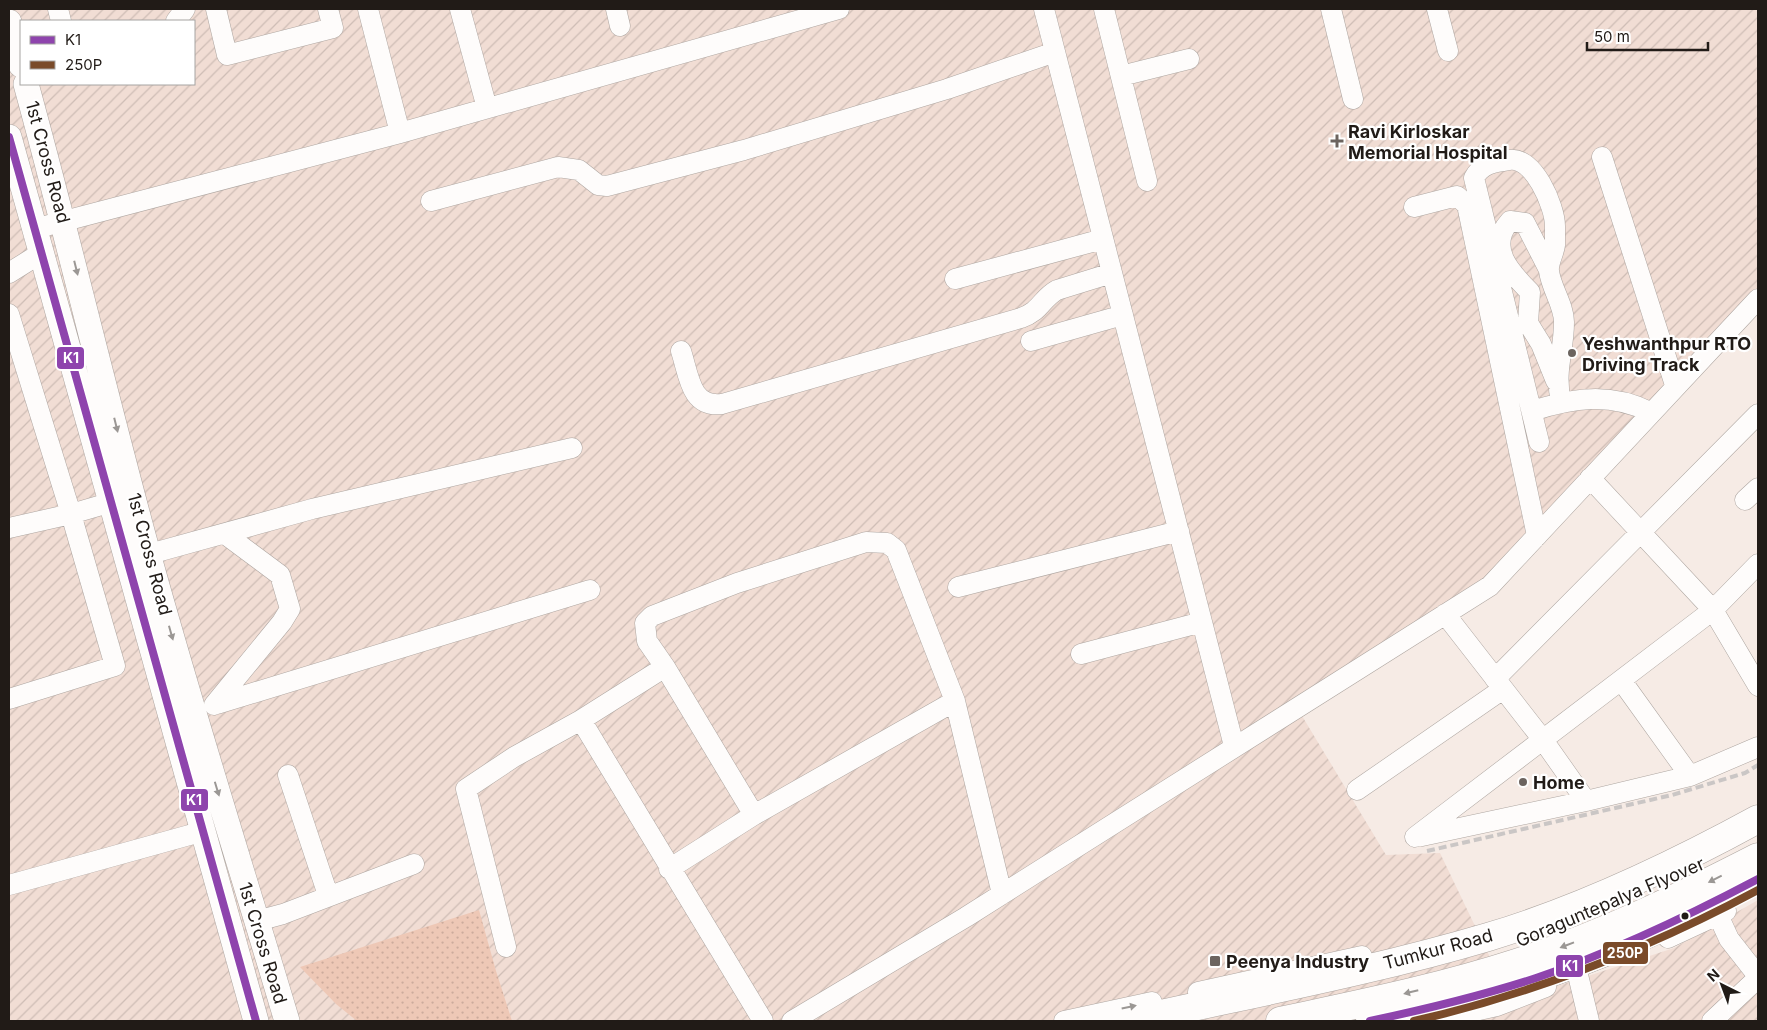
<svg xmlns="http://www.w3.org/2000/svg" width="1767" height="1030" font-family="Inter,sans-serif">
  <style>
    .industrial { fill: url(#industrial-furrows); fill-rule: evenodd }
    .green { fill: url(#green-dots) }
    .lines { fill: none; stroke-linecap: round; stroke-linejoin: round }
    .minor-casing { stroke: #aea6a1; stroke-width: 21 }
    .major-casing { stroke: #aea6a1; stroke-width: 26 }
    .highway-casing { stroke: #aea6a1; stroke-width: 29 }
    .minor { stroke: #fefcfb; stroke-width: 20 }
    .major { stroke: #fefcfb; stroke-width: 25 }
    .highway { stroke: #fefcfb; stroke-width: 28 }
    .rail { stroke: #cac6c5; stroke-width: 4; stroke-dasharray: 8 4; stroke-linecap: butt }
    .bus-1-casing { stroke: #fff; stroke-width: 11 }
    .bus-2-casing { stroke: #fff; stroke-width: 11 }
    .bus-1 { stroke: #8e44ad; stroke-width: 8 }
    .bus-2 { stroke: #7a4b2a; stroke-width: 8 }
    .oneway { fill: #9b9794 }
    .poi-dot { fill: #6c645f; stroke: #fff; stroke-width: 2 }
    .bus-dot { fill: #211b17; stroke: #fff; stroke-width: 2 }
    .labels { text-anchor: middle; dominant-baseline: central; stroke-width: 4.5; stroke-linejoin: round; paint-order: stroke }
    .poi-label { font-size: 18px; font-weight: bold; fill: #211b17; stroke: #fff; text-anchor: start }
    .street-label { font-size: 18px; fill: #211b17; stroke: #fff }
    .line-badge { stroke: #fff; stroke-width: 2 }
    .badge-label { font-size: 14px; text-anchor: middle; font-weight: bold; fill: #fff }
  </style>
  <defs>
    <pattern id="industrial-furrows" width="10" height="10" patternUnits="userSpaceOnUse" patternTransform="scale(1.25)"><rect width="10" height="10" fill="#f1ddd4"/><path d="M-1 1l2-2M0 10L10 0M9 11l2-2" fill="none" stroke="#cebdb5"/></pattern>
    <pattern id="green-dots" width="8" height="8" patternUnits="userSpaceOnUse" patternTransform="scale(1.25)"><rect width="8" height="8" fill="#eec8b6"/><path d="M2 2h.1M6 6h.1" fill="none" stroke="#ccab9c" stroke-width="1.8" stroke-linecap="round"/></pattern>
  </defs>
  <rect width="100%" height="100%" fill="#f6ebe5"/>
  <path class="industrial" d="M9,9H1758V312L1496,572L1293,701L1386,855L1440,853L1511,1001L1674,948L1758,900V1021H9ZM21,21H194V84H21Z"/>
  <path class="green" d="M479,910L496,971L512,1021H357L336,1004L300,967Z"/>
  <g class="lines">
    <defs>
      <path id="minor" d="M58,9L61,21
        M216,9L227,55L333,28L328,9
        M368,9L400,133
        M460,9L487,108
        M616,9L620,26
        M1044,9L1234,746
        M1104,9L1147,181
        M1331,9L1353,99
        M1437,9L1448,51
        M176,21L185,9
        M1121,76L1189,59
        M1602,157L1675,385
        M431,201L558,167L579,170L598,185L607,186L744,150L947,89L1055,52
        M1414,207L1457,196L1467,205L1537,536
        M34,229L400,133L839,9
        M1548,268L1525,223L1510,221C1486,247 1511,273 1530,292L1528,323L1541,344L1556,381
        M9,273L41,253
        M955,279L1103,239
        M9,314L71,514L112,502
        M1031,341L1123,315
        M681,351C689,375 690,408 722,404L1021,318C1041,311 1041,299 1057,290L1112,273
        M1532,411C1573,398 1610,392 1650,412
        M1539,442L1474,178C1481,164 1494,162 1509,160C1533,155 1555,206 1555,226C1555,232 1555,239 1555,245C1554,254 1548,262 1549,271C1551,288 1564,305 1564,322C1564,352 1554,370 1561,402
        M1590,478L1713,610L1758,686
        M1745,500L1758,488
        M9,528L71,514L115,666L9,699
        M135,558L312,509L572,448
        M958,587L1179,531
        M1445,614L1543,740L1586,801
        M1081,654L1202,622
        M665,667L754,815
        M1495,679L1758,414
        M1621,680L1690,776
        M217,704L590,590
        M214,705L282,622L290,609L280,575L225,534
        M581,720L665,667L647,641L645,623L652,616L737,583L866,542L887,543L896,550L955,701
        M288,775L328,895
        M1357,790L1503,689
        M1422,836L1586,801L1690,776L1758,747
        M1415,837L1713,610L1758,564
        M669,869L754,815L955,701L1002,894
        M9,885L204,831
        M1718,915L1729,939L1758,976
        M257,921L283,914L414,864
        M1668,938L1726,911
        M506,947L466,789L514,757L581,720L763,1021
        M1578,975L1589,1021
        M1198,992L1362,956
        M792,1021L966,917L1490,586L1758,299
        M1064,1021L1152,1002
        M1430,1021L1497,1006L1546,987
        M1712,1021L1758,978"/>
      <path id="major" d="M9,22L21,65
        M26,84C69,241 106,400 149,557C192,713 241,867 287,1021
        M9,137L256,1021"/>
      <path id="highway" d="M1129,1021C1249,994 1370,972 1488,937C1582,909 1672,866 1758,819
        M1280,1021C1359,1004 1439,988 1516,963C1600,936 1680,897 1758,857
        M1370,1021C1415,1011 1459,1001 1503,988C1592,962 1677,923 1758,879"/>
    </defs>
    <use href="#minor" class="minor-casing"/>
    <use href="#major" class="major-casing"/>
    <use href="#highway" class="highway-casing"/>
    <use href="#minor" class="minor"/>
    <use href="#major" class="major"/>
    <use href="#highway" class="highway"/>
    <path class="rail" d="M1427,851L1672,795L1745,773L1758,765"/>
    <defs>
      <path id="bus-1" d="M9,137L256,1021
        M1370,1021C1426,1009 1481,996 1536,978C1613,952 1686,917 1758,879"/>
      <path id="bus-2" d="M1414,1021C1536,993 1648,949 1758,890"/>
    </defs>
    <use href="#bus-1" class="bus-1-casing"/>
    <use href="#bus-2" class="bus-2-casing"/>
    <use href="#bus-1" class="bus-1"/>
    <use href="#bus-2" class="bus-2"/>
  </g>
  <defs><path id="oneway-solid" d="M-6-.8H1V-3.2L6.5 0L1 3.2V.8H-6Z" transform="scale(1.25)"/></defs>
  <g class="oneway">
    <use href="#oneway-solid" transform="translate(76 268) rotate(76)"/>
    <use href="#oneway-solid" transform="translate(116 425) rotate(76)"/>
    <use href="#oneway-solid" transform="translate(171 633) rotate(74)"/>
    <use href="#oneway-solid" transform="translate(217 789) rotate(73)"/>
    <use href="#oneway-solid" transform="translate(1715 879) rotate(153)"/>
    <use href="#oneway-solid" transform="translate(1567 945) rotate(159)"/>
    <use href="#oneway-solid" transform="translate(1411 992) rotate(166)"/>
    <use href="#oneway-solid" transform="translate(1129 1007) rotate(-12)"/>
  </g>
  <g class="poi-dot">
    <path d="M1334.5 133.5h5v5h5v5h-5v5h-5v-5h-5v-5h5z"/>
    <circle cx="1572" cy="353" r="5"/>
    <circle cx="1523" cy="782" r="5"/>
    <rect x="1209" y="955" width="12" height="12" rx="2.5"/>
  </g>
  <circle class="bus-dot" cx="1685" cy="916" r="4.5"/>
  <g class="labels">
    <g class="poi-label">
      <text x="1348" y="131">Ravi Kirloskar<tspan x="1348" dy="21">Memorial Hospital</tspan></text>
      <text x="1582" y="343">Yeshwanthpur RTO<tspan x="1582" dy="21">Driving Track</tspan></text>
      <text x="1533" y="782">Home</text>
      <text x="1226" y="961">Peenya Industry</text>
    </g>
    <g class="street-label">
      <text transform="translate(48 162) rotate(75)">1st Cross Road</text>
      <text transform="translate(150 554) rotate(75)">1st Cross Road</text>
      <text transform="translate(1610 902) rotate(-23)">Goraguntepalya Flyover</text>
      <text transform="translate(263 943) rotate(73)">1st Cross Road</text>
      <text transform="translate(1438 949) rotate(-15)">Tumkur Road</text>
    </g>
  </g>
  <g class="line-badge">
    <rect x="56" y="346" width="29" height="24" rx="5" fill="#8e44ad"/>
    <rect x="180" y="788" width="29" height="24" rx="5" fill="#8e44ad"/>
    <rect x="1602" y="941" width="47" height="24" rx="5" fill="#7a4b2a"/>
    <rect x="1555" y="954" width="29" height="24" rx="5" fill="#8e44ad"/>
  </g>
  <g class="badge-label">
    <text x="71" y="363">K1</text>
    <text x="194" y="805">K1</text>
    <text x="1625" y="958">250P</text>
    <text x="1570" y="971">K1</text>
  </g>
  <rect width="1767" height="1030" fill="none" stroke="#211b17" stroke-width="20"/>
  <rect x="20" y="20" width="175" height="65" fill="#ffffff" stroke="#a6a4a2"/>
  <rect x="30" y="36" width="25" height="8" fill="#8e44ad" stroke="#a6a4a2"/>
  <text x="65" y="45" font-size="15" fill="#211b17">K1</text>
  <rect x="30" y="61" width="25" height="8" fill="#7a4b2a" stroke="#a6a4a2"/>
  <text x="65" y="70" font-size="15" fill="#211b17">250P</text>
  <g transform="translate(1722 985) rotate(318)" stroke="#ffffff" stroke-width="4" paint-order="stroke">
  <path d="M0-4L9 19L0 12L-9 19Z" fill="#211b17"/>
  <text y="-8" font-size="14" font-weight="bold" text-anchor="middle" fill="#211b17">N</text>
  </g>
  <path d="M1587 42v8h121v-8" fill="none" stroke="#211b17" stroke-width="2.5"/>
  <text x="1594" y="42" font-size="15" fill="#211b17" stroke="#ffffff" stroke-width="4" paint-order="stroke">50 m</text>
</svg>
